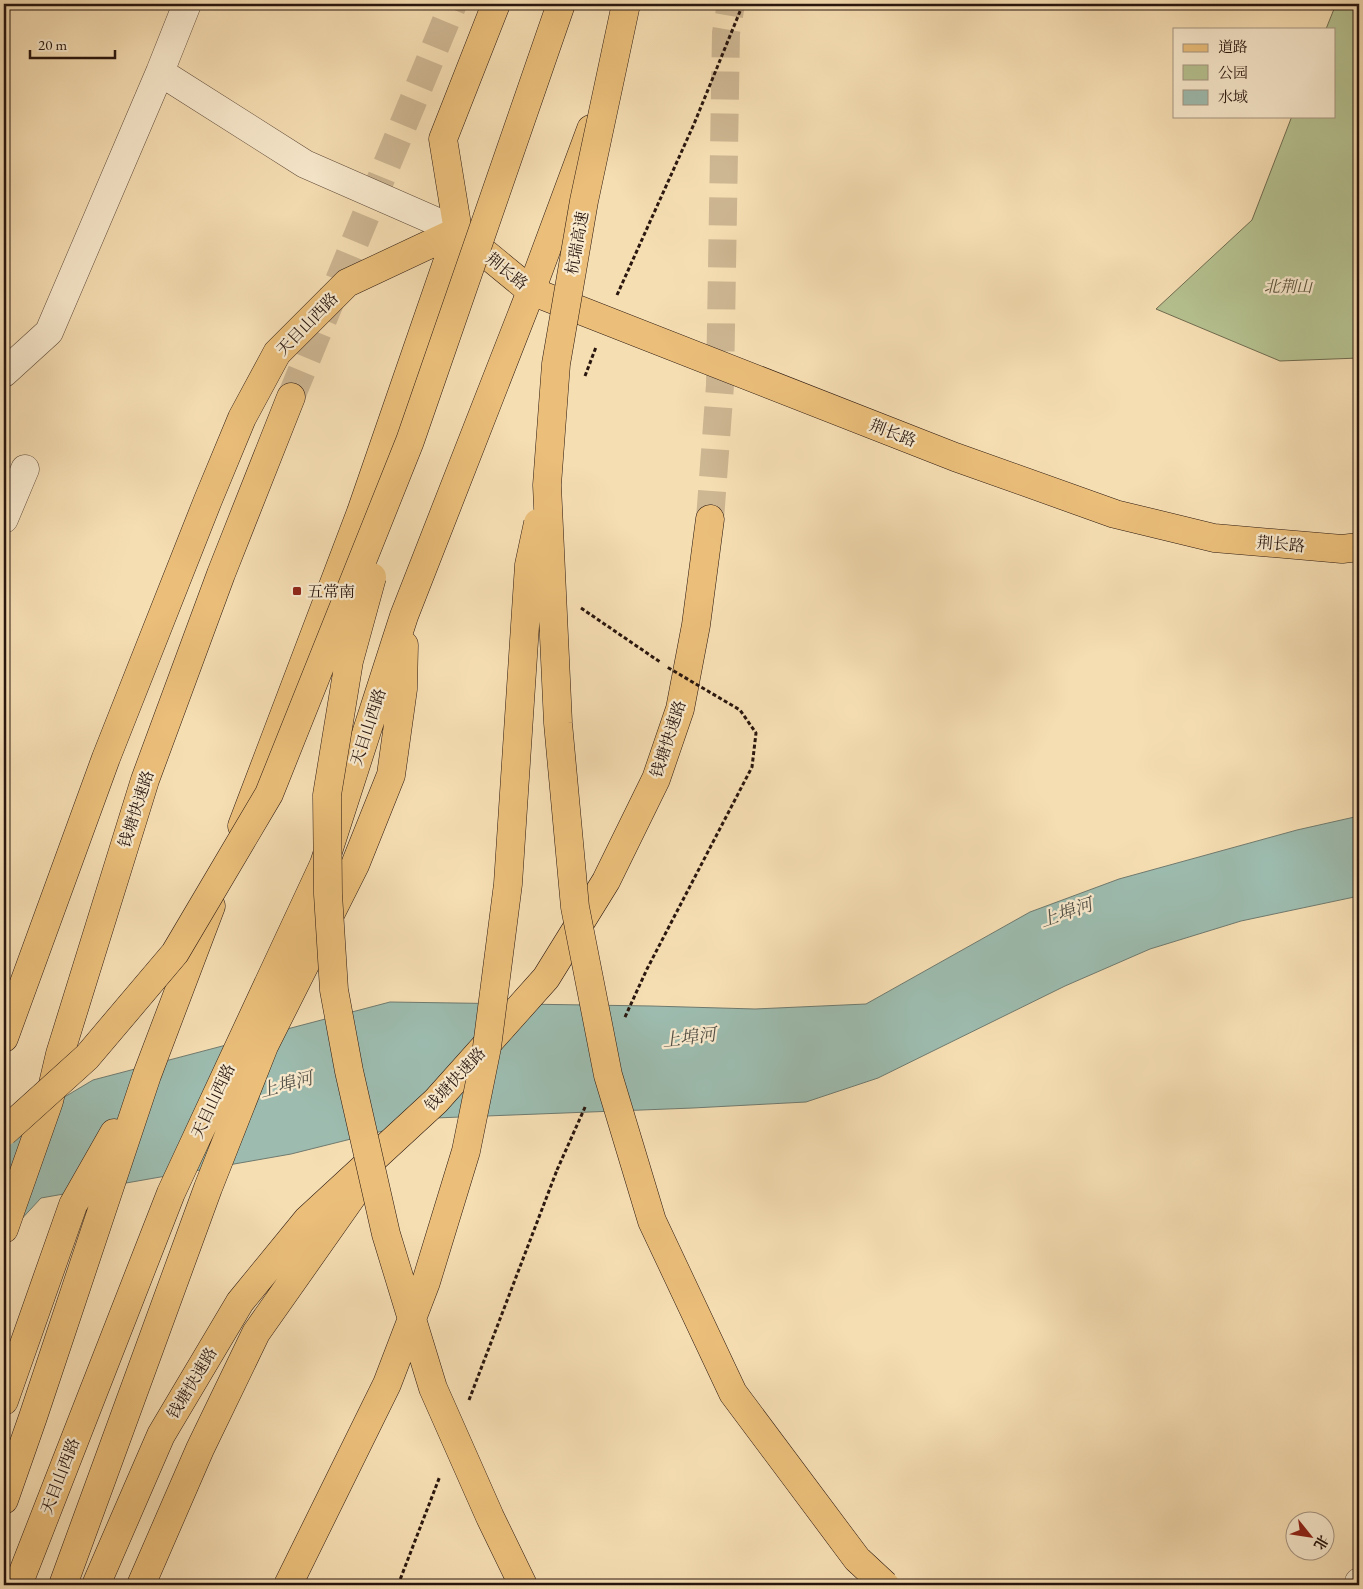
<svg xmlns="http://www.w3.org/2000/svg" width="1363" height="1589" font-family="'EB Garamond','Noto Serif SC',serif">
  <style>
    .green { fill: #b6c291; stroke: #706c50 }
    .water { fill: #9dbcaf; stroke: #6f7a6f }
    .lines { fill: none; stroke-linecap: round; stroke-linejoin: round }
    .highway-tunnel { stroke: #cdb692; stroke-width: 28; stroke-dasharray: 28 14; stroke-linecap: butt }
    .minor-casing { stroke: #5c4837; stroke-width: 29 }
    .major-casing { stroke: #29160e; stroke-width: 29 }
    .highway-casing { stroke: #29160e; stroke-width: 29 }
    .path { stroke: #29160e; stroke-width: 3; stroke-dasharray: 4 2.5; stroke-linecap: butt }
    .minor { stroke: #f9eace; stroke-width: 28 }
    .major { stroke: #ebbf7a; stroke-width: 28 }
    .highway { stroke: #ebbf7a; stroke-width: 28 }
    .highway-bridge-casing { stroke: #29160e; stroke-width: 29; stroke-linecap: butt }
    .path-bridge { stroke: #29160e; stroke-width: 3; stroke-dasharray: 4 2.5; stroke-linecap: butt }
    .highway-bridge { stroke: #ebbf7a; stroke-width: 28 }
    .poi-dot { fill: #8f2418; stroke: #f9eace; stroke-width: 2 }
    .labels { text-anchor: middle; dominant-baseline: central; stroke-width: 4.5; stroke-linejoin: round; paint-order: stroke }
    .street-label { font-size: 16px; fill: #29160e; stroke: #f9eace }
    .park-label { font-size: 16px; font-style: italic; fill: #5a523c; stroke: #f9eace }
    .poi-label { font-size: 16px; fill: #29160e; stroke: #f9eace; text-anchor: start }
    .water-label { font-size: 18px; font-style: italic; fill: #525046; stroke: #f9eace }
  </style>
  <rect width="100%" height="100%" fill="#f6deb3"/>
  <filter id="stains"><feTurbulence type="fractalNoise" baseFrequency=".004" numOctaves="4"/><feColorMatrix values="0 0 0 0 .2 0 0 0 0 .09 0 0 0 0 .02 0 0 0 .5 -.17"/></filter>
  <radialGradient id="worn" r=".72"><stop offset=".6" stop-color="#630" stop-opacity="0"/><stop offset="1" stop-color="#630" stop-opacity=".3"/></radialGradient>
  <path class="green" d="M1336,4H1359V358L1280,361L1156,309L1252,220L1292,116H1334V29H1326Z"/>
  <path class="water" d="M1359,816V896L1241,921L1150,949L1065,986L878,1078L806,1102L693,1108L435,1118L291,1154L41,1198L4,1238V1133L93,1080L390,1002L651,1006L755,1009L866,1004L1030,912L1119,879L1297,830Z"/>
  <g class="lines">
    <path class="highway-tunnel" d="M291,397L453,4
      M710,519L720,385L726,33L731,4"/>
    <defs>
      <path id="minor" d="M160,72L305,164L458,231
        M4,373L49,332L160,72L187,4
        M4,519L25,469
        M1359,1585V1582"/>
      <path id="major" d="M242,826L361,512L458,231L443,139L496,4
        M4,1038L106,758L208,500L242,418L277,353L347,283L458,231L531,291L955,457L1115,514L1214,538L1342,549L1359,547
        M4,1401L73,1205L114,1133
        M4,1500L33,1417L147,1075L211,906
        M18,1585L171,1193L324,864L404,616L531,291L591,129
        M63,1585L208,1188L264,1046L355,865L391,775L403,689L404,645"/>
      <path id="highway" d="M4,1229L49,1101L60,1054L145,780L221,574L291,397
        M96,1585L161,1435L240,1302L307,1220L436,1101L546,978L606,881L656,779L680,709L696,625L710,519
        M141,1585L200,1449L256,1333L356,1191"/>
    </defs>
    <use href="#minor" class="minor-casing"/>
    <use href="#major" class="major-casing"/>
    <use href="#highway" class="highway-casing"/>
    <path class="path" d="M617,295L694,124L743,4
      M585,376L596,347
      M581,608L660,662
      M469,1400L557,1170
      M398,1585L440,1476"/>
    <use href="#minor" class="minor"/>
    <use href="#major" class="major"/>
    <use href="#highway" class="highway"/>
    <defs>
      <path id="highway-bridge" d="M626,4L584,201L556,364L547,485L558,723L575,907L608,1075L652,1221L733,1393L857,1559L885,1585
        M372,577L349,661L327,795L328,894L334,990L349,1071L386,1234L433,1388L490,1517L523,1585
        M4,1132L87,1057L175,953L269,794L410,441L561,4
        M288,1585L387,1384L426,1282L466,1151L487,1047L508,884L529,565L538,523"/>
    </defs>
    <use href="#highway-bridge" class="highway-bridge-casing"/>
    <path class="path-bridge" d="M625,1017L647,969L752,767L756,733L740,710L667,667
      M557,1170L586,1105"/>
    <use href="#highway-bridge" class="highway-bridge"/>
  </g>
  <rect class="poi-dot" x="292" y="586" width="10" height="10" rx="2.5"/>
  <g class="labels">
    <g class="street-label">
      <text transform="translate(577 243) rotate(-80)">杭瑞高速</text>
      <text transform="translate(507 271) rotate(39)">荆长路</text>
      <text transform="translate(307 324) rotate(-46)">天目山西路</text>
      <text transform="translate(893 433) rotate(21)">荆长路</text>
      <text transform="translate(1281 544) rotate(5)">荆长路</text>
      <text transform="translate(368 727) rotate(-72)">天目山西路</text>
      <text transform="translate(668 739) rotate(-72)">钱塘快速路</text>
      <text transform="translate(136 809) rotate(-72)">钱塘快速路</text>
      <text transform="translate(455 1079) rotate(-47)">钱塘快速路</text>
      <text transform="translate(213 1101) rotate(-65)">天目山西路</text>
      <text transform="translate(192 1383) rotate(-59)">钱塘快速路</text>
      <text transform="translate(60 1476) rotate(-69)">天目山西路</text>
    </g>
    <g class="park-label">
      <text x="1288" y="286">北荆山</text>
    </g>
    <g class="poi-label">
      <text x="307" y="591">五常南</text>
    </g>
    <g class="water-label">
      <text transform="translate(1066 912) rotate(-19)">上埠河</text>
      <text transform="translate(689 1037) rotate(-7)">上埠河</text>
      <text transform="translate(286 1084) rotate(-15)">上埠河</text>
    </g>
  </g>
  <rect width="1363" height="1589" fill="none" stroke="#f6deb3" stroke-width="20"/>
  <rect x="5" y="5" width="1353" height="1579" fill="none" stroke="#29160e" stroke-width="2.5"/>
  <rect x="10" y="10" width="1343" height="1569" fill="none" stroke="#29160e"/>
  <rect x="1173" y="28" width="162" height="90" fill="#f9eace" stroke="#a69581"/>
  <rect x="1183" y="44" width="25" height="8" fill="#ebbf7a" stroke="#a69581"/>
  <text x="1218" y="52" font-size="15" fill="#29160e">道路</text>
  <rect x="1183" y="65" width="25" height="15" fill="#b6c291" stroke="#a69581"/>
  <text x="1218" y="78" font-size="15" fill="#29160e">公园</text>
  <rect x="1183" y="90" width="25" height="15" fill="#9dbcaf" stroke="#a69581"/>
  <text x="1218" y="102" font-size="15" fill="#29160e">水域</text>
  <g transform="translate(1310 1536) rotate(120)"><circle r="24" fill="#f9eace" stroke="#a69581"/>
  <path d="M0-4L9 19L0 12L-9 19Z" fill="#8f2418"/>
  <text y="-8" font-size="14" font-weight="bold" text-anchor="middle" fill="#29160e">北</text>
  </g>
  <path d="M30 50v8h85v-8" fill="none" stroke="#29160e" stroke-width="2.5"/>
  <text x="38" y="50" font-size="15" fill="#29160e" stroke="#f9eace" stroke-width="4" paint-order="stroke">20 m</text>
  <rect width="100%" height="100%" filter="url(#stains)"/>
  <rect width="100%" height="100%" fill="url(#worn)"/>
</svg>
